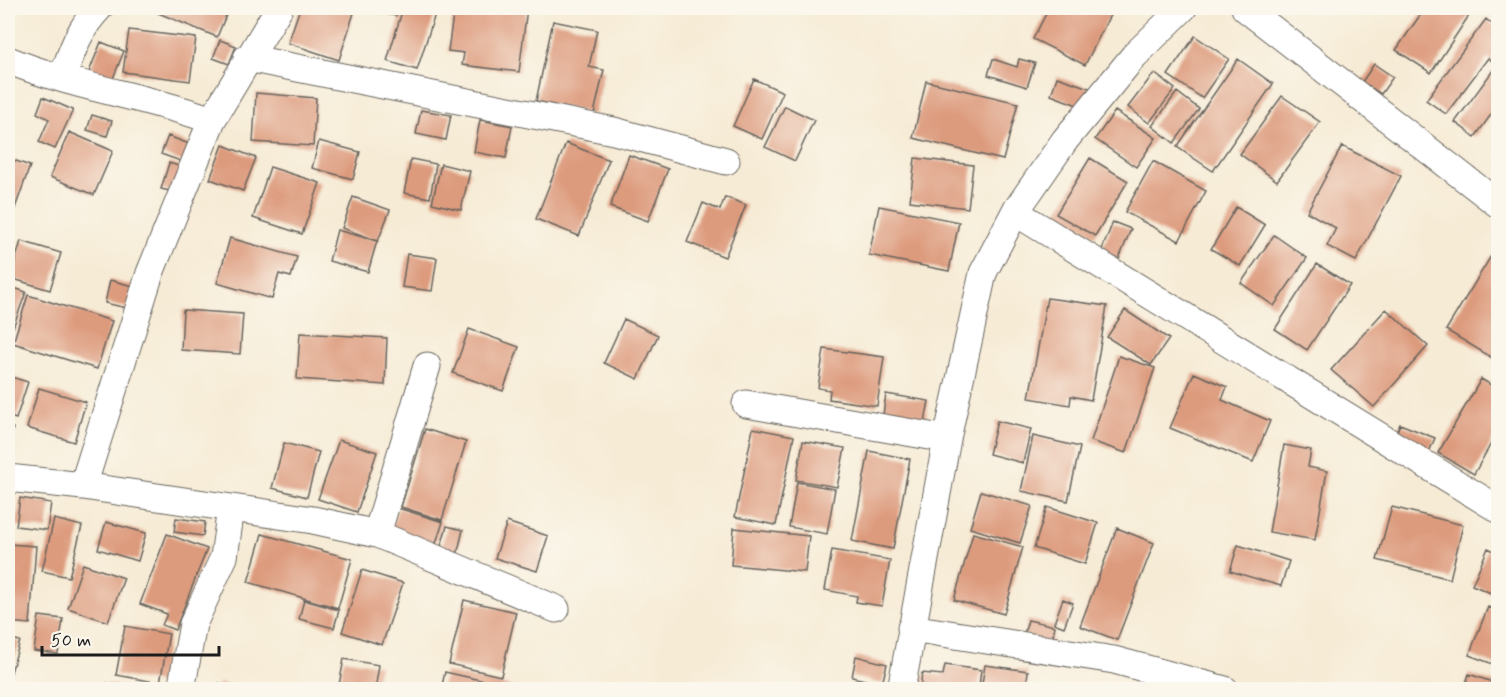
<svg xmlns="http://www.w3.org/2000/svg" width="1506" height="697" font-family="Mynerve,sans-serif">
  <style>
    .building { fill: #dd9b7e }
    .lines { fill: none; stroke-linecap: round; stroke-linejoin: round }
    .minor-casing { stroke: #68645d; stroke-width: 29 }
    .minor { stroke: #fff; stroke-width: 27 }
  </style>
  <rect width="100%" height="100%" fill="#fbf7ec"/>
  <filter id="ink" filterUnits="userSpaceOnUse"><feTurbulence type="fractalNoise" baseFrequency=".0167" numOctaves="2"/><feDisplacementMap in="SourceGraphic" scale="12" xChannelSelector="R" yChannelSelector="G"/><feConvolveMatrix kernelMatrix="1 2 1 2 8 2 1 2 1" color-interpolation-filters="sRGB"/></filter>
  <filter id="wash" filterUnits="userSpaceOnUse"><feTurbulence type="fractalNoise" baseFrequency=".008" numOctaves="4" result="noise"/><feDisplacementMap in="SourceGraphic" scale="24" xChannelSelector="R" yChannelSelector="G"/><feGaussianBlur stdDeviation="1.35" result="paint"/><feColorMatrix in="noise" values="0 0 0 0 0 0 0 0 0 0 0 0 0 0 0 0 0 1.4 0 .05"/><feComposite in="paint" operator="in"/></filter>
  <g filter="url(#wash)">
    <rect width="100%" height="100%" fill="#f6ebd5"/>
    <g id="blocks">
      <path class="building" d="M146,8H229L217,37Z
        M300,8H338L354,13L339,60L288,43Z
        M349,8H397L396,16Z
        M403,8H437L417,70L387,61Z
        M454,8H527L519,72L462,65L464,53L448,51Z
        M1049,8H1100L1111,13L1085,65L1033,39Z
        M1425,8H1474L1431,73L1396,50Z
        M1486,19L1498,29V105L1475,137L1455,122L1497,65L1488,58L1446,114L1426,100Z
        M553,21L597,30L589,67L604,70L594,114L536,101Z
        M129,30L196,38L190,81L123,72Z
        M1195,36L1229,59L1202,98L1168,75Z
        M220,40L236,46L229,64L213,58Z
        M101,42L124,51L110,86L87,77Z
        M993,59L1017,67L1019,59L1035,63L1027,87L988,75Z
        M1238,59L1273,84L1213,171L1177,147Z
        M1374,64L1393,77L1381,94L1362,82Z
        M1154,73L1175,89L1149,123L1128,107Z
        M1057,77L1092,89L1085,108L1051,95Z
        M754,79L783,92L762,139L733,126Z
        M926,81L1018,103L1003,160L913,138Z
        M1177,92L1199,109L1174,143L1152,126Z
        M256,93L316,98L313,146L253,142Z
        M1282,96L1320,122L1277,181L1240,154Z
        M43,97L73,110L55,149L39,142L49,119L37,113Z
        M785,106L814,120L795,161L765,147Z
        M421,110L451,115L446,140L416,134Z
        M1115,111L1156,138L1136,167L1095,139Z
        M92,115L112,121L107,136L87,130Z
        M480,120L512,126L506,158L474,152Z
        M69,132L113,151L94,195L50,177Z
        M168,136L192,145L186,163L161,154Z
        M319,141L360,152L353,179L312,168Z
        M566,143L609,160L579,236L536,219Z
        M223,145L256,158L243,191L210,179Z
        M1342,146L1401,176L1356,261L1327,246L1336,228L1307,212Z
        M629,155L668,169L648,221L610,207Z
        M8,158L30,166L14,211L8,209Z
        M915,158L973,165L968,208L910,201Z
        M1090,158L1128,181L1095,236L1056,214Z
        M411,159L436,164L430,198L404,193Z
        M1153,161L1206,191L1179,241L1125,212Z
        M169,163L182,167L174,192L161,189Z
        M441,164L470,171L461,210L432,203Z
        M270,167L320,183L302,234L253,218Z
        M353,197L390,210L378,241L342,228Z
        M725,197L746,205L725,257L687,242L703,203L720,210Z
        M879,206L959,222L949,271L869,255Z
        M1236,207L1265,225L1240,266L1211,249Z
        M1113,222L1131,229L1119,259L1101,252Z
        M337,230L377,241L368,272L329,261Z
        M1274,235L1307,258L1274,306L1241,283Z
        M230,238L297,257L291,277L279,274L272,299L217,283Z
        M21,241L61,253L50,290L10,278Z
        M407,254L437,258L432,291L402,287Z
        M1491,256L1498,261V351L1494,359L1446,330Z
        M1317,264L1350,285L1307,350L1275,329Z
        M110,280L137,287L131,309L105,303Z
        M8,286L26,292L10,336L8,335Z
        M28,295L112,321L97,369L13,343Z
        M1047,298L1107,306L1091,400L1071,396L1070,405L1029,398Z
        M1386,309L1428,346L1374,407L1331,370Z
        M183,310L243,314L240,354L181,350Z
        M1125,310L1169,339L1151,365L1107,337Z
        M624,319L658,335L638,379L604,363Z
        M469,329L519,347L503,391L453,373Z
        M300,333L387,338L385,385L297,379Z
        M824,349L884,357L877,406L829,399L830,390L818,388Z
        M1119,356L1155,368L1126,453L1091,441Z
        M1194,373L1227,387L1222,400L1270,421L1253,462L1170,428Z
        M8,376L28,382L16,419L8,416Z
        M1481,379L1498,389V431L1474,474L1438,453Z
        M39,388L86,402L74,442L27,428Z
        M886,394L929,401L925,422L883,415Z
        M997,421L1031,429L1023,463L989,454Z
        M1400,424L1435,438L1427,457L1392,443Z
        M8,427L13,428L8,448Z
        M753,428L794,436L776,525L735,517Z
        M425,429L466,442L442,520L401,507Z
        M1033,436L1080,447L1068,501L1021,491Z
        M339,440L377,452L357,512L318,499Z
        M803,441L845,448L837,487L796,480Z
        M284,443L319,452L307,497L272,488Z
        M1284,445L1311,450L1308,467L1327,471L1315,540L1269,532Z
        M869,451L910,459L893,549L852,541Z
        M797,482L835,489L827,534L789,527Z
        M981,491L1032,506L1020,543L970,528Z
        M20,498L51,503L47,530L16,526Z
        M1047,507L1098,523L1085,564L1034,548Z
        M1392,507L1463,525L1450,579L1377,560Z
        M398,508L443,522L435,546L390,532Z
        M176,518L205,522L203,536L174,532Z
        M54,519L82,526L69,577L42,571Z
        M106,522L146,533L138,561L98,549Z
        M507,522L548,536L537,571L495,558Z
        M447,526L463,530L457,555L440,550Z
        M734,528L809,536L805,572L731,565Z
        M1117,528L1154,543L1117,640L1080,626Z
        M973,533L1023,547L1004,614L954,600Z
        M167,534L207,549L175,630L162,625L167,614L140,604Z
        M262,534L352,559L338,608L248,582Z
        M8,544L36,546L30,624L8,622Z
        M1238,545L1289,561L1281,586L1230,571Z
        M1488,548L1498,553V596L1472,585Z
        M832,550L890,560L882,606L856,602L857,596L825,590Z
        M83,564L124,578L108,622L68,608Z
        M362,570L403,583L382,645L342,632Z
        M1063,599L1073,603L1064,627L1054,623Z
        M304,600L339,610L334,628L299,619Z
        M464,600L516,612L501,676L449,664Z
        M1488,607L1498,611V666L1469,655Z
        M39,616L63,619L58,654L34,651Z
        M1028,620L1055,626L1051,644L1023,638Z
        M125,626L169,634L160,683L116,675Z
        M8,638L20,641L10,676L8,675Z
        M856,656L887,664L882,684L852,677Z
        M344,659L379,665L375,690H338Z
        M945,665L981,670L979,686H976V690H920L922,673L943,675Z
        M985,665L1028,671L1026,690H981Z
        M445,672L520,689V690H441Z
        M1469,674L1498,684V690H1464Z
        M107,683L127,689V690H105Z
        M219,683L238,689V690H217Z"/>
    </g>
  </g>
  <g filter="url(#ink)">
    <use href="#blocks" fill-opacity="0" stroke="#68645d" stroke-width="1.5"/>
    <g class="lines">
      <defs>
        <path id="minor" d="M1245,8L1498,204
          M247,58L614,131L726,161
          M8,60C73,87 145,96 212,120
          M63,77C71,52 80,27 99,8
          M1015,212L1498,509
          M746,404L947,439
          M8,478L83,486L313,520L377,534L556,609
          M83,486L150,273L212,120L279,8
          M377,534L427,366
          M911,628L1114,660L1225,690
          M181,690L193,624L224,557L231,508
          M901,690L947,439L983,273L1015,212L1065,140L1134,56L1183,8"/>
      </defs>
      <use href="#minor" class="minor-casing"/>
      <use href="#minor" class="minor"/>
    </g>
  </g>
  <rect width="1506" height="697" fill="none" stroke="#fbf7ec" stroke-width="30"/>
  <path d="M42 646v9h177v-9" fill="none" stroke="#1c1c1c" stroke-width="3"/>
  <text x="51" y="646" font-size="18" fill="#1c1c1c" stroke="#fbf7ec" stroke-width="4.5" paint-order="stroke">50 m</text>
</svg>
